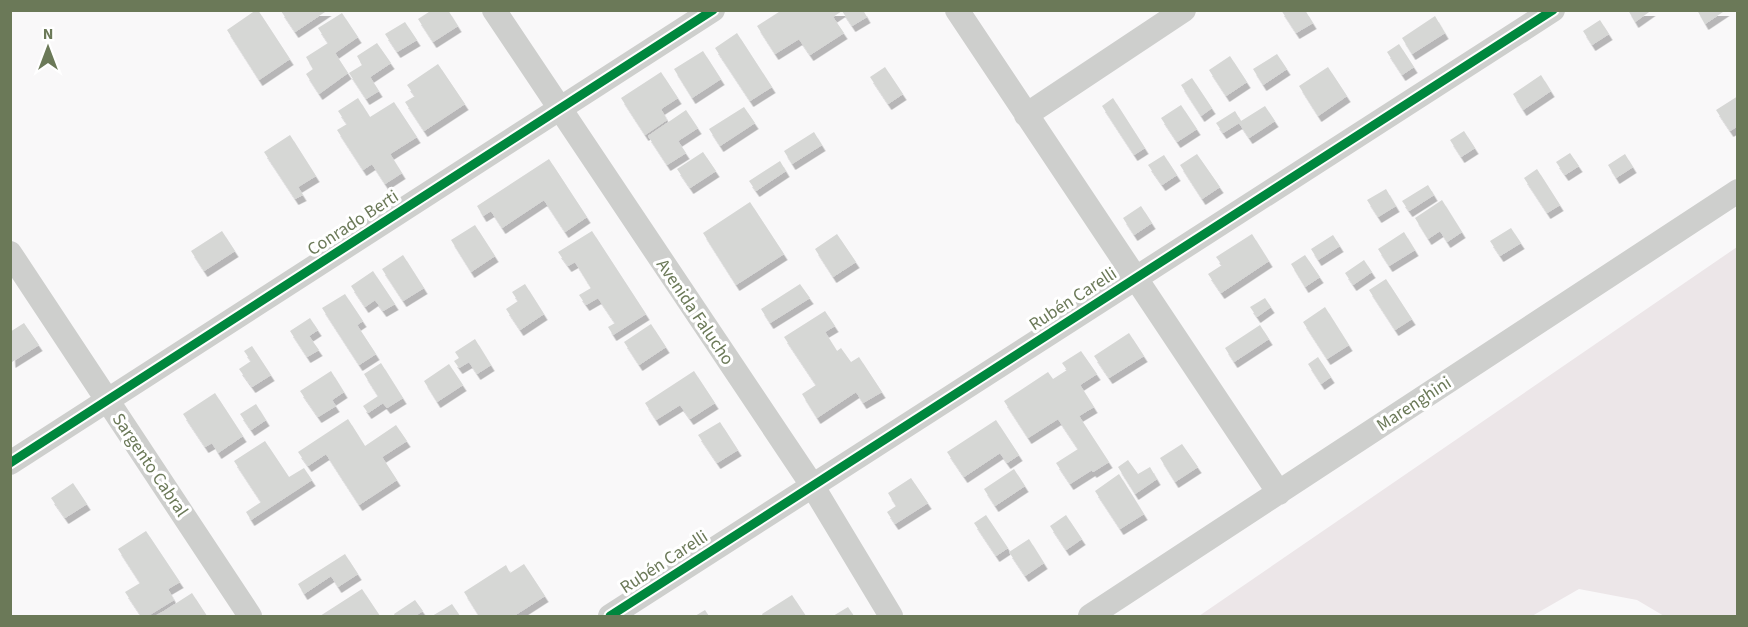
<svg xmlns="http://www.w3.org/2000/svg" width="1748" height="627" font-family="'Source Sans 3',sans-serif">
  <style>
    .green { fill: #ece6e8 }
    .building { fill: #d6d7d5; filter: url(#shadow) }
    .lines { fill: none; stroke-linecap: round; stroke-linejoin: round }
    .street { stroke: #cecfcd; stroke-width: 24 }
    .cycleway-casing { stroke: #fff; stroke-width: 13 }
    .cycleway { stroke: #00873e; stroke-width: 9 }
    .labels { text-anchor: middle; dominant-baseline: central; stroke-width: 6; stroke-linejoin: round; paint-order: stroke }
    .street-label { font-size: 18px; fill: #6b7958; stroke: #fff }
  </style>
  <defs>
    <filter id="shadow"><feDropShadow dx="3.5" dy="6" stdDeviation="0" flood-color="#0004"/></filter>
  </defs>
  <rect width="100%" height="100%" fill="#f9f8f9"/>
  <path class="green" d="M1737,247V616H1664L1637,600L1579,589L1532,616H1199Z"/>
  <path class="building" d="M256,10H258L290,59L259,80L227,30Z
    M283,10H328L295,32L281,11Z
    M432,10H448L458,26L433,42L418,19Z
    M782,10H863L867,17L852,26L842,11L833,17L844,33L810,55L799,39L775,54L757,26Z
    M1281,10H1305L1313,23L1296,33Z
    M1628,10H1652L1635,22Z
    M1697,10H1726L1705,24Z
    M342,13L358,37L335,53L348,73L319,94L306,74L313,69L306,57L328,43L318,28Z
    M1435,16L1445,33L1412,54L1402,38Z
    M1600,20L1609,34L1592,45L1583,31Z
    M405,22L417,40L397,52L385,34Z
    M737,33L772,87L750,101L715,48Z
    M377,43L391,63L370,77L379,91L366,99L349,73L362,65L357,56Z
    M1399,44L1414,67L1402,75L1387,52Z
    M703,51L721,79L692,98L674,69Z
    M1277,54L1287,69L1263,85L1253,69Z
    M1230,56L1247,82L1226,96L1209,70Z
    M438,64L465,104L424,131L405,102L415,96L407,85Z
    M885,67L903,94L888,104L870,77Z
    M1328,67L1347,96L1318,116L1299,86Z
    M661,72L678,98L661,109L667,120L645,135L621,98Z
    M1541,75L1551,91L1523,110L1513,94Z
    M1192,78L1212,108L1201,116L1181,85Z
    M1738,96V126L1730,131L1716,110Z
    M358,98L370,117L394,102L417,137L390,154L402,173L385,184L372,164L363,170L337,130L347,124L338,111Z
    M1113,98L1145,148L1134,155L1102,106Z
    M1181,105L1197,129L1177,142L1161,118Z
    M1265,106L1275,121L1249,138L1239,123L1223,133L1216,123L1235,111L1241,121Z
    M744,107L755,123L720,146L709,129Z
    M686,110L698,128L678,141L686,153L667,165L648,136Z
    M1464,131L1475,148L1461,157L1450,140Z
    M814,132L822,145L792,164L784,151Z
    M290,135L316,176L298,187L303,195L295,199L264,152Z
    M703,152L716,171L690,188L677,169Z
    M1570,153L1579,166L1565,175L1556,162Z
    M1197,154L1220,187L1202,199L1180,165Z
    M1625,154L1633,167L1616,178L1608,165Z
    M1164,155L1177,175L1162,185L1148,165Z
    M549,159L587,217L565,232L544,200L502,228L491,211L483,216L477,206Z
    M780,161L786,171L756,191L749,181Z
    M1537,169L1560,205L1547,213L1524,178Z
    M1428,185L1434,195L1409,211L1402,201Z
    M1386,189L1396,206L1378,217L1367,200Z
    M1442,200L1462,232L1447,242L1440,231L1428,239L1415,218Z
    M750,202L784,254L736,285L703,233Z
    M1141,206L1152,223L1134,235L1123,218Z
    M475,225L495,256L471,272L451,240Z
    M1511,228L1521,243L1500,256L1490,241Z
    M222,231L235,251L204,271L191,251Z
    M592,231L646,314L613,335L608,327L615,323L598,298L586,305L579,295L591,288L575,262L568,266L558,252Z
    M1404,232L1415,250L1389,266L1378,249Z
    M837,234L856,262L833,277L815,249Z
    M1252,234L1269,261L1221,293L1208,274L1222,265L1216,257Z
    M1333,235L1340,246L1318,260L1311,249Z
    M403,255L424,288L403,301L382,269Z
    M1305,255L1320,277L1305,287L1291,264Z
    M1364,260L1372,272L1353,285L1345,273Z
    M373,271L395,304L383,311L375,300L365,307L351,286Z
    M1386,279L1412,319L1395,330L1369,290Z
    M525,284L544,314L520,330L506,309L518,301L512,292Z
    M800,284L810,298L770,323L761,309Z
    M345,294L363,321L357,325L376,354L359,365L322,308Z
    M1265,298L1271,307L1257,317L1250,307Z
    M1325,307L1349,345L1327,359L1303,322Z
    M825,311L835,326L825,332L837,351L841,348L851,362L859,357L882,392L863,403L856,392L817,418L802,394L816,385L784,337Z
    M310,318L318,330L309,336L319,350L307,357L290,331Z
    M24,323L39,345L12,362L10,332Z
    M651,324L666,347L639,365L624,342Z
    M1260,325L1269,339L1234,362L1225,348Z
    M1129,333L1144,356L1109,378L1094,356Z
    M475,339L491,365L477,374L469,362L459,368L454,361L459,358L455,352Z
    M252,346L271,375L252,387L239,369L251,361L244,351Z
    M1081,351L1097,374L1080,385L1094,407L1079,416L1109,462L1093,472L1092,470L1070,484L1056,463L1078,449L1058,419L1028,438L1004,401L1048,372L1053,379L1067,370L1062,363Z
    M1318,357L1331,377L1321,384L1308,364Z
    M381,363L403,398L387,408L383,403L368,413L363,406L378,396L364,374Z
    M449,364L463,385L437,402L424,381Z
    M331,371L344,392L332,400L336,406L318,417L300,391Z
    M694,371L715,403L690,419L680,405L656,420L645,403Z
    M215,393L243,436L218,453L212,443L205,447L183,414Z
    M256,404L266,420L251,430L240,414Z
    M348,419L365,446L396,425L407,441L382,457L397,480L359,505L326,454L308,466L298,452Z
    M996,420L1019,455L1007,463L1000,453L964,477L947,452Z
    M720,422L738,450L717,463L698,435Z
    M265,441L289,477L304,468L312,480L251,520L246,512L261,502L234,461Z
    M1182,444L1198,467L1175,482L1160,458Z
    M1128,460L1138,474L1150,467L1157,479L1135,494L1118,467Z
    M1014,469L1025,486L995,506L984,489Z
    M1119,474L1144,514L1120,529L1095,491Z
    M911,478L928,503L895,524L887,512L896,506L888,493Z
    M73,483L87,504L65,518L51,498Z
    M986,515L1008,548L996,556L974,523Z
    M1066,515L1082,539L1066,550L1050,526Z
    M146,531L180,582L168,589L174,600L148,616H141L125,592L140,583L118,549Z
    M1029,539L1044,563L1025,576L1009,552Z
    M345,554L358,574L338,587L331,576L304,594L298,584Z
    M524,564L545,596L514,616H479L464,592L506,565L510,573Z
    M362,589L380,616H320Z
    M192,593L207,616H155L164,611Z
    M792,595L806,616H763L762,614Z
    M415,600L423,611L415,616H395L394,614Z
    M452,604L460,616H432L444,609Z
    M848,607L854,616H833Z
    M705,610L709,616H695Z"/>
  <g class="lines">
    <path class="street" d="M494,10L812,485L891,616
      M957,10L1279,493
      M1026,115L1184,10
      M10,253L250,616
      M10,463L713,10
      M610,616L1553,10
      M1090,616L1738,191"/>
    <defs>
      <path id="cycleway" d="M10,463L713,10
        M610,616L1553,10"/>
    </defs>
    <use href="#cycleway" class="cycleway-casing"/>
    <use href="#cycleway" class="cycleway"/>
  </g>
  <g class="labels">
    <g class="street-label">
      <text transform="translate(353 223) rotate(-33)">Conrado Berti</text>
      <text transform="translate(1073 299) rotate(-33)">Rubén Carelli</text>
      <text transform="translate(695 312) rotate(56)">Avenida Falucho</text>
      <text transform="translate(1414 404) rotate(-33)">Marenghini</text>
      <text transform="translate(150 465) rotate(56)">Sargento Cabral</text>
      <text transform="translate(664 562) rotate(-33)">Rubén Carelli</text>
    </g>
  </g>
  <rect width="1748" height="627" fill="none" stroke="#6b7958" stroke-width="24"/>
  <g transform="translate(48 48)" stroke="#ffffff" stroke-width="4.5" paint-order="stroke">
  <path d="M0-4.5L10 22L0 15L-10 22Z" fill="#6b7958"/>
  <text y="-9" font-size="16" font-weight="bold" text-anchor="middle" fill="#6b7958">N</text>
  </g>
</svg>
